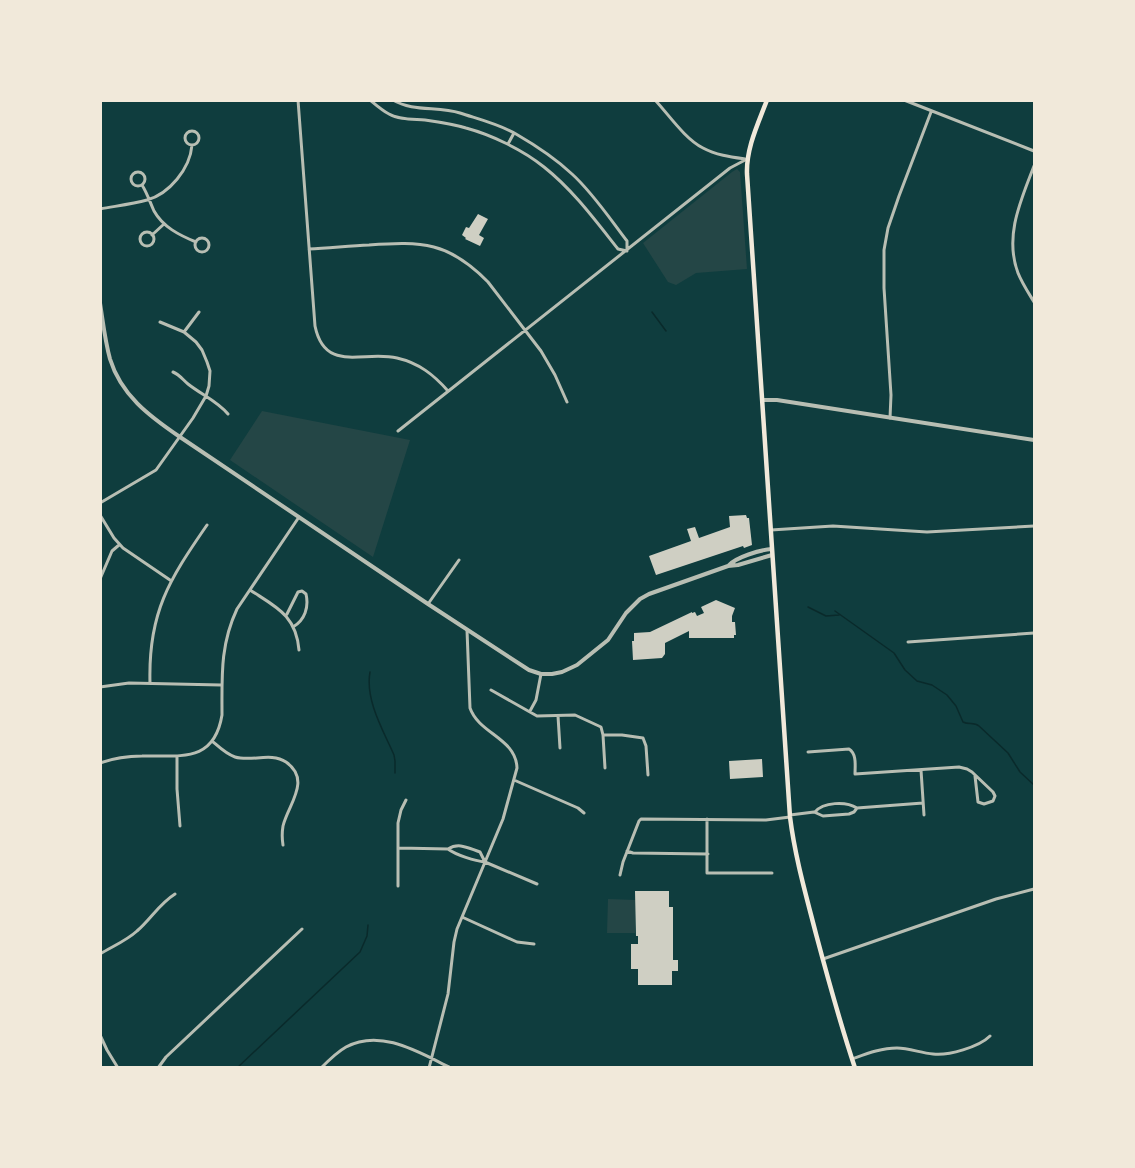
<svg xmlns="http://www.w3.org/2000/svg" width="1135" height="1168" font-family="'Golos Text',sans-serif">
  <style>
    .green { fill: #244646 }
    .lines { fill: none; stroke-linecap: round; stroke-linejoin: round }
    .stream { stroke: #0a2a2b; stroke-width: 1.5 }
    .building { fill: #cfcfc3 }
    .minor { stroke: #b8beb3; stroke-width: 3 }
    .tertiary { stroke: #b8beb3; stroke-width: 4 }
    .secondary { stroke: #f1e9da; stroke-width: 4.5 }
  </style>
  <rect width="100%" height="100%" fill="#0f3d3e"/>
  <path class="green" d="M737,169L740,172L747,269L696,273L676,285L668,282L643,243L732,172Z
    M262,411L410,440L373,557L230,460Z
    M608,899L636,900L635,933H607Z"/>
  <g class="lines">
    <path class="stream" d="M652,312L666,331
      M808,607L826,616L839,615
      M835,611L894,653L905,670L917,681L932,685L947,695L956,706L963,722C969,725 974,722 979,726L1008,753L1020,772L1034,785
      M370,672C365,700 383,730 394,755L395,761V773
      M237,1068L360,952L367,936L368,925"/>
  </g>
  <path class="building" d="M478,214L488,219L479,235L484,238L480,246L465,239L466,238L462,235L466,227L469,228Z
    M746,515L747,518H749L752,545L744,548L743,546L656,575L649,556L691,541L687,529L695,527L699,538L730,527L729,516Z
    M716,600L735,608L732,616V622H735L736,635H734V638H689V631L665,643V654L662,658L633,660L632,641H634V633L650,632L692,612V613L695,612L697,616L704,613L701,607Z
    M762,759L763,777L730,779L729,761Z
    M635,891H669V907H673V960H678V971H672V985H638V969H631V944H638V936H636Z"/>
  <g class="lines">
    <path class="minor" d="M298,100L315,326C325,374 364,350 397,358C419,363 434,375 448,391
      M370,100C376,105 383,111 389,114C399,120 414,119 425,120C439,122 453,124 466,128C492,135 523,150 544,167C573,190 595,220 618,249L627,251V241C610,219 593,193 572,174C555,158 535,145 516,134C499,124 478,119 460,113C438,106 413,112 393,100
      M655,100C669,115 685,139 703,148C716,155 731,157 745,159
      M904,100L1034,151
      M185 138a7 7 0 1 1 14 0a7 7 0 1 1-14 0Z
      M508,144L514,133
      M1034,166C1021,200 1004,236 1018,273C1022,283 1028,292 1034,302
      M131 179a7 7 0 1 1 14 0a7 7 0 1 1-14 0Z
      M142,185C147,193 150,202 154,211C163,227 179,235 196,242
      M100,209C116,206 132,204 147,200C169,194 190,169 192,145
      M140 239a7 7 0 1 1 14 0a7 7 0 1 1-14 0Z
      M152,235L164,224
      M195 245a7 7 0 1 1 14 0a7 7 0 1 1-14 0Z
      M309,249C329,248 349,246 369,245C422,241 449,242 488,282L541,351L555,375L567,402
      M184,332L199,312
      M173,372C180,375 183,380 188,384C202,395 217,401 228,414
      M890,418L891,395L884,288V250L888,228L899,196L931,112
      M398,431L730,168L747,159
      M100,503L156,470L193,418L206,396L209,386L210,371L207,362L202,350L196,342L184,332L160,322
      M100,515L114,538L123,548L170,580
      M771,530L833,526L927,532L1034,526
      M100,579L112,551L119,545
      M250,590C276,607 296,615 299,650
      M428,604L459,560
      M287,614L298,592L302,591L306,594C309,607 305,620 293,627
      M908,642L1034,633
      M150,683C148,613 169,580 207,525
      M100,687L129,683L221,685
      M491,690L537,716L575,715L601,727L603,735L605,768
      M530,711L536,700L541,674
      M558,716L560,748
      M603,735H622L643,738L646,746L648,775
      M212,741C219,747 226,754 235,757C251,762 271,752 286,762C312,780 288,805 283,826C282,832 282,839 283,845
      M808,752L849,749C857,754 855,766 855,774L959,767L967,769L972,772L993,792L995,796L993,801L984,804L978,802L975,776
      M177,756V789L180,826
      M100,763C114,758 127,756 142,756C179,755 214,764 222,715C222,677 220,645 237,609L299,517
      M921,770L924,815
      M514,780L578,808L584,813
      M815,812C823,802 846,801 857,808
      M790,815L814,812L823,816L849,814L854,812L857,808L923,803
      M707,819V873H772
      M399,848L448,849
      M627,851L633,853L708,854
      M485,862L480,852C468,848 459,842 448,849C456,855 475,861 485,862L537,884
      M620,875L623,862L639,821L641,819L766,820L790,817
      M398,886V823L401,810L406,800
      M462,917L517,942L534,944
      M100,954C113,946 126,941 137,931C151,919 159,904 175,894
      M823,959L996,899L1034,889
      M100,1035L107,1050L118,1068
      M852,1059C866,1054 881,1048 897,1048C909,1048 921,1053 933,1054C948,1056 979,1047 990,1036
      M158,1068L166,1057L302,929
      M321,1068C329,1060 337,1052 346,1047C381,1028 420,1053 451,1068
      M429,1068L448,994L454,942L457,929L503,819L517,768C516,738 479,734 470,708L467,630"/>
    <path class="tertiary" d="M100,303C103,322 105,341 110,359C121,395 149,416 180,437L428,604L529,670L541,674H552L562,672L577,665L608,640L626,613L640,599L649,594L728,566L738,565L772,555
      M762,400H777L1034,440
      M728,566C736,557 760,550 772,549"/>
    <path class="secondary" d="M767,100C758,124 746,148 747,174L790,817C795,857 806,895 816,934C828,979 840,1023 855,1068"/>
  </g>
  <rect width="1135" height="1168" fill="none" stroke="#f1e9da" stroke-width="204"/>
</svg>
